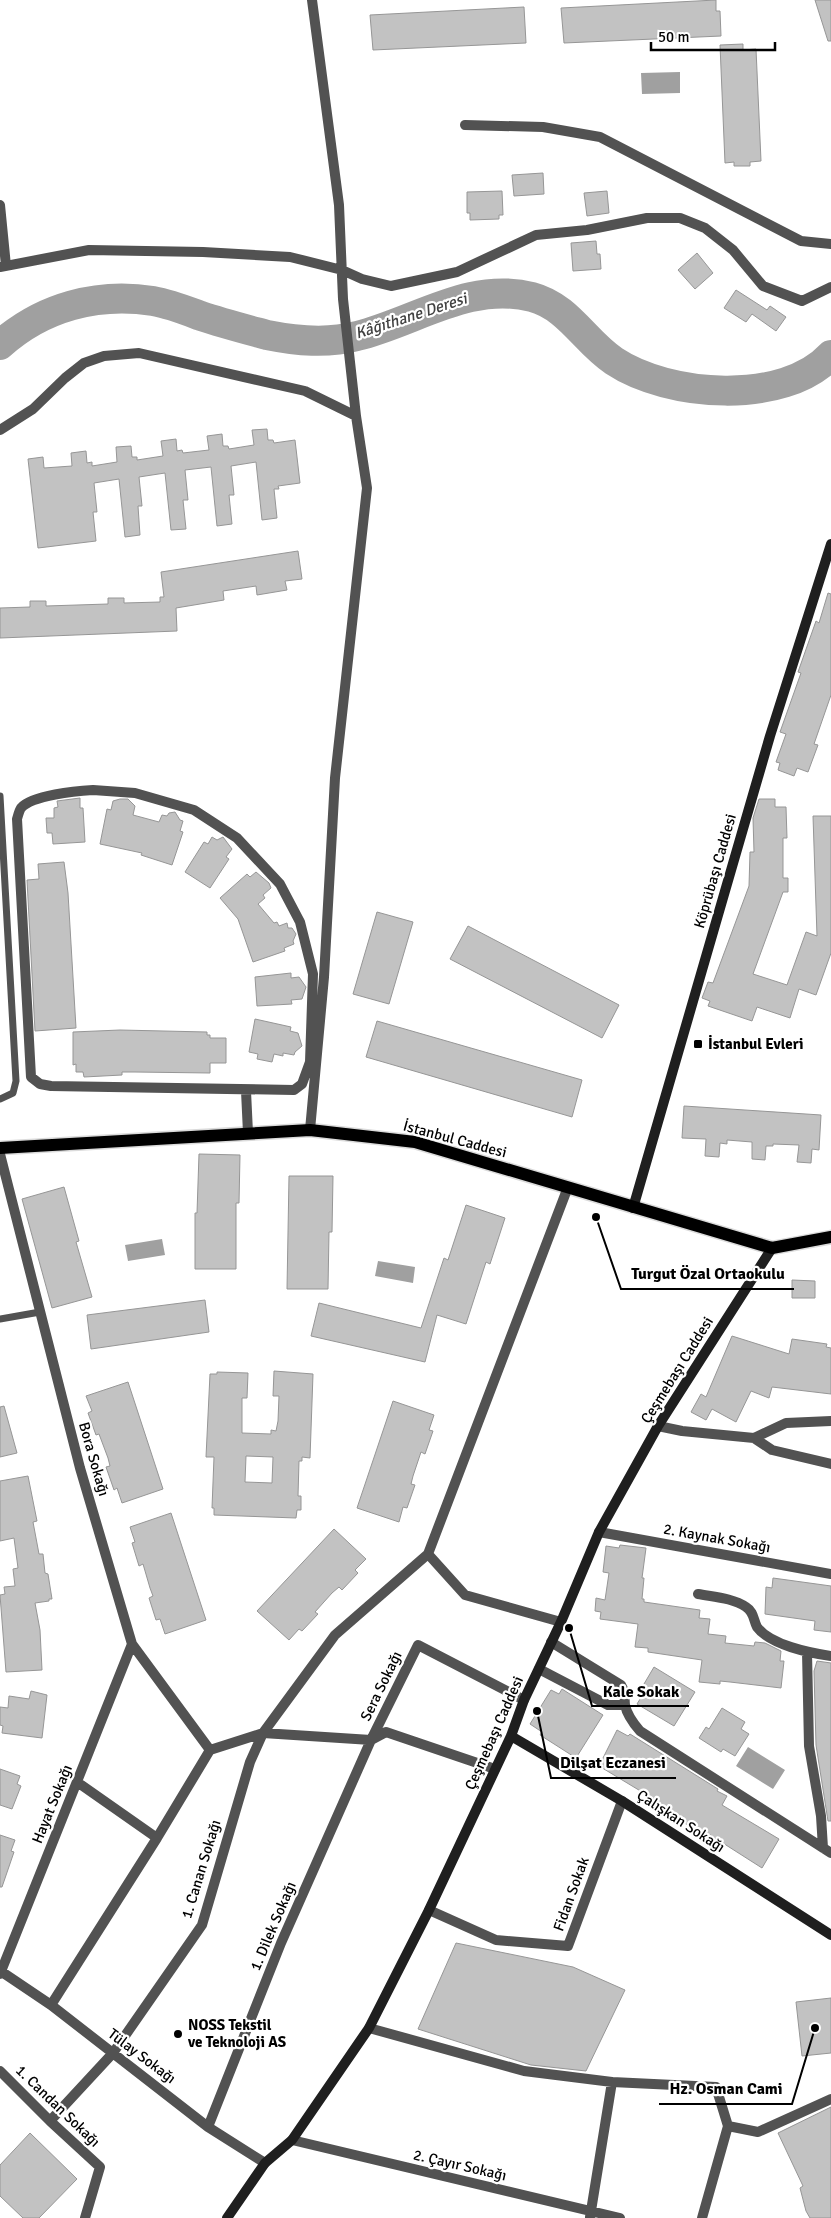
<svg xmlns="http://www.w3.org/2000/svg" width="831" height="2218" font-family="Signika,sans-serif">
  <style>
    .water { fill: #a0a0a0 }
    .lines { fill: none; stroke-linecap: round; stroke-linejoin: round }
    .river { stroke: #a0a0a0; stroke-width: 30 }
    .building { fill: #c2c2c2; stroke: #969696; fill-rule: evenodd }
    .primary-casing { stroke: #dbdbdb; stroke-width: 15 }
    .lane { stroke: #525252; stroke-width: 7 }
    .street { stroke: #525252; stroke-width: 10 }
    .secondary { stroke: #1f1f1f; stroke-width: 10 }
    .primary { stroke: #000; stroke-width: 12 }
    .poi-dot { fill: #000; stroke: #fff; stroke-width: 2 }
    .labels { text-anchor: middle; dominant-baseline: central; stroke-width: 4.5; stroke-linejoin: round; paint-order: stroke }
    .street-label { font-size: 15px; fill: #000; stroke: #fff }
    .poi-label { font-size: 15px; font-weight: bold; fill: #000; stroke: #fff; text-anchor: start }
    .water-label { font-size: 16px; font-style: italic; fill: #414141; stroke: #fff }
    .leader { fill: none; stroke: #000; stroke-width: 2 }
    .callout-dot { fill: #000; stroke: #fff; stroke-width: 2 }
    .callout-label { font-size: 16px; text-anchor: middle; font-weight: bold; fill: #000; stroke: #fff; stroke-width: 4.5; stroke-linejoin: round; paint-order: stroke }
  </style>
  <rect width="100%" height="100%" fill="#fff"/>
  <path class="water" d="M680,72V93L642,94L641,73Z
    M162,1239L165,1255L128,1261L125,1245Z
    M378,1261L415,1267L413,1283L375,1276Z
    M748,1747L785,1770L773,1789L736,1766Z"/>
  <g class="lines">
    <path class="river" d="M0,345C42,307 98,292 153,301C170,304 185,310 201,316C222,323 245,329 267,335C297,341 327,344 357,336C415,322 469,281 532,297C569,307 584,341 614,361C668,397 784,406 831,355"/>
  </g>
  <path class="building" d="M716,0V11H720L721,36L564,43L561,8Z
    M815,0H831V41H828Z
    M524,7L526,43L373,50L370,15Z
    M743,44V50L756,49L761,161L750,162V166H734V162L725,163L720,45Z
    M543,173L544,194L514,196L512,175Z
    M502,191L503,215H499V219L470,220V213H467V192Z
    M607,191L609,213L587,216L584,193Z
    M596,241L597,254H600L601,269L573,271L571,243Z
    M697,253L713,273L695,289L678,270Z
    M736,290L767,310L770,306L786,317L776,331L752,314L746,322L724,308Z
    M267,429L268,440H273L274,443L295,440L297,457L300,483L278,486L279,489H274L277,518L262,520L256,462L231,466L234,495H229L232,524L217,526L211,467L185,470L188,500H183L186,529L171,530L165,473L139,477L142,506H138L140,535L125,537L119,479L94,483L97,512H93L96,541L38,548L28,459L43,457L44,468L72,466L71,453L86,451L87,463L92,462V466L117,462L116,447L131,446L132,457H137V460L163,456L161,441L176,439L177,451L182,450L183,453L209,450L207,436L222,434L223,446H228L229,449L254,445L252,430Z
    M298,551L302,579L285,581L287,590L257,595L256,586L223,591L224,600L176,608L177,631L0,638V608L30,607V601H46V606L108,604V598H124V603L160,602V597H164L161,572Z
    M828,593L831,594V695L814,744L818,745L808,772L797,768L794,776L778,770L780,763L776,762L786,734L780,732L801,673L798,672L816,621L819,623Z
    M80,798V808H83L85,842L53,844L52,833H47L46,818H54V808L58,807L57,801Z
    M120,799H128L135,806L133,815L159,822L162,815L167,816L169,813L175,812L180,820L183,821L180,831L183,832L172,865L141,855L142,853L100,844L107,809L111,810L113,801Z
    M759,799H775V807H786L787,838H783V878H788V892H783L753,974L787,985L806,932L817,936L813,816H831V953L816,995L799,989L790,1018L757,1007L752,1021L708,1006L710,1001L702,998L708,982L713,983L749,886L750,852H754L753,818Z
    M212,837L217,840L223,837L232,849L226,857L229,859L210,888L185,872L204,842L208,844Z
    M64,862L68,893L76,1028L35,1031L27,880L39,879L38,864Z
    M256,872L269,883L271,888L263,895L265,898L258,904L274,923L277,922L279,926L287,923L288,928H292L296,934L293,941L294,944L284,948L285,951L253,962L238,919L220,898L247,874L250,877Z
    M377,912L413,922L389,1004L353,994Z
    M468,926L619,1005L602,1038L450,959Z
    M291,973V978L299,977L306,987L302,999L291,1000L292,1004L257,1006L255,977Z
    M255,1019L291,1027L290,1031L298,1033L302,1046L295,1052L294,1055L283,1053V1056L274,1054L272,1062L257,1059L258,1054L249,1052Z
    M377,1021L582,1080L572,1117L366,1057Z
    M120,1030L207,1032V1035H210V1038H226V1063H210V1073L135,1072H122V1075L84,1077L83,1072H76V1064L73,1065V1032Z
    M684,1106L821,1115L819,1150L812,1149L811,1163L797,1162L799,1145L773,1144V1146H766L765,1160L752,1159V1142L727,1140V1144L720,1143L719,1157L705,1156L706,1139L682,1138Z
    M199,1154L240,1155L239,1203H236V1269H195V1213H197Z
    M289,1176H333L332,1232H329L328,1289H287Z
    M64,1187L79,1241L76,1242L92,1297L52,1308L22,1199Z
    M466,1205L505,1218L490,1264L486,1262L466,1324L437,1315L425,1362L311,1336L319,1303L421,1328L444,1258L448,1260Z
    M792,1280L815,1281V1298H792Z
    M205,1300L209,1332L91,1349L87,1315Z
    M732,1336L789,1354L792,1339L827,1344L826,1347L831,1348V1394L772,1387L769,1398L751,1391L736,1422L712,1409L706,1420L691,1412L701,1394L706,1397Z
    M274,1371L313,1374L310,1458L302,1457V1461H299L298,1496H301V1510H297L296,1518L214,1515V1508H212L214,1457H206L210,1374H217V1372L248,1373L247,1398H242V1433L271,1434V1430L276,1431L278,1421L279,1396H273ZM246,1456L273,1457L272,1483L245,1482Z
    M128,1382L163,1489L122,1503L117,1488L114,1490L106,1467L110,1466L108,1458L99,1434L96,1435L88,1413L92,1411L86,1396Z
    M393,1401L434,1415L429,1430L433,1431L425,1454L421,1452L413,1476L411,1484L415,1485L407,1508L403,1507L399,1522L357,1508Z
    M4,1406L17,1453L0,1457V1407Z
    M28,1476L37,1521L33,1522L39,1554H43L45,1573L48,1574L52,1599H49V1601L35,1603L40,1630L42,1670L6,1672L0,1595L5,1594L4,1587L15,1586L13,1569L18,1568L14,1538L0,1541V1481Z
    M171,1513L206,1620L165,1634L160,1619L156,1620L149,1598L153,1596L150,1588L143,1564L139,1566L132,1543L135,1542L130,1527Z
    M334,1529L366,1559L355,1570L358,1573L342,1590L339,1587L332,1593L315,1612L318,1614L302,1631L299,1629L289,1640L257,1611Z
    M620,1545L646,1548L642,1578H644L642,1599H644V1602L700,1610L699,1618L710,1619L708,1634L726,1636L725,1643L754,1646L755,1642L765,1643L781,1651L780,1661H784L781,1688L730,1682L720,1681V1684L699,1682L702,1660L648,1652V1648L635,1647L638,1624L600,1619L601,1612L595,1611L596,1598L605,1600L609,1573L603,1572L606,1546L619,1548Z
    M773,1578L831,1586V1632L814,1630L815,1621L765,1614L766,1587L772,1588Z
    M817,1661L831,1663V1821H828L816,1745L814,1671Z
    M654,1667L695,1692L674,1726L637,1704L645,1691L641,1689Z
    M562,1689L603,1715L576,1758L540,1735L542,1732L530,1724L551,1690L559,1694Z
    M31,1691L47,1695L42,1738L2,1733L3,1726L0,1725V1707L8,1708L9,1696L29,1699Z
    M722,1708L745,1722L741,1729L749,1734L735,1756L723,1749L721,1752L699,1738L706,1727L709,1729Z
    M617,1730L628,1736L630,1734L718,1789L717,1791L727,1796L722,1805L779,1839L762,1868L693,1824L691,1827L655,1805L657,1801L599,1766Z
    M0,1769L20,1776L17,1784L21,1786L12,1809L0,1805Z
    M0,1835L15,1840L11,1851L14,1852L2,1887H0Z
    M456,1943L573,1967L625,1990L586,2071L531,2065L418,2029Z
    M831,1998V2053L802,2056L796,2002Z
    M831,2107V2218H810L806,2211L800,2188L803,2186L778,2133Z
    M30,2133L77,2179L39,2218H23L0,2196V2165Z"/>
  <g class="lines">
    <defs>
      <path id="primary" d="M0,1148L310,1130L415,1142L772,1248L831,1237"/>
    </defs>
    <use href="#primary" class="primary-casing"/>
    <path class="lane" d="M0,796L16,1081L13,1093L0,1099
      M0,1319L40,1312"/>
    <path class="street" d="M465,125L543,127L600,137L801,241L831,244
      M0,205L6,266
      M0,267L89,250L203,252L290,257L342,270L362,279L391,286L457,272L536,235L587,230L647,218H680L705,228L733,250L763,286L802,301L831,287
      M0,430L33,409L65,378L84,363L104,356L139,353L305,391L356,416
      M93,790L135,793L194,810L237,838L280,884L300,922L313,974L310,1062L302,1084L294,1090L51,1086L40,1084L31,1077L17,819C18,816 19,811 21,808C32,795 77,791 93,790Z
      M246,1091L248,1133
      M310,1130L324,977L335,778L367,488L356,416L343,299L339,205L312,0
      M0,1154L80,1468L132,1644L210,1750
      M658,1426L682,1431L754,1438L772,1450L831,1464
      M754,1438L786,1423L831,1421
      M599,1532L831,1574
      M428,1554L465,1595L561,1622
      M698,1594C714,1597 733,1598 746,1607C754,1612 753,1619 757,1627C770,1645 810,1653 831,1656
      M551,1642L621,1685C626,1693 624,1696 625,1705C627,1715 633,1723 640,1731L831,1853
      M807,1652L809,1746L821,1816L823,1848
      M539,1669L608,1705H625
      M371,1740L386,1732L495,1769
      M77,1782L157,1838
      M429,1910L496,1940L568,1946L622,1801
      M2,1972L51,2005L208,2127L265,2163
      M0,1974L132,1644
      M51,2005L157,1838L210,1750L263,1733L371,1740
      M369,2028L524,2071L612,2082L716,2087L728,2126L702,2218
      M0,2071L50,2121L100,2167L85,2218
      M50,2121L113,2053L202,1925L250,1762L263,1733L335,1635L428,1554L568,1187
      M728,2126L758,2132L831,2099
      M208,2127L281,1943L371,1740L418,1645L524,1700
      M292,2140L620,2218
      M590,2217L612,2082"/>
    <path class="secondary" d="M633,1208L770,736L831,544
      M511,1736L622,1801L831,1935
      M227,2218L265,2163L292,2140L369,2028L429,1910L511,1736L524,1700L561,1622L599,1532L658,1426L772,1248"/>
    <use href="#primary" class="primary"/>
  </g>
  <g class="poi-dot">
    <rect x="693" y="1039" width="10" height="10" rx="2.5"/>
    <circle cx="178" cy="2034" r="5"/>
  </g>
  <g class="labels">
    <g class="street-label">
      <text transform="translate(715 871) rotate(-74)">Köprübaşı Caddesi</text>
      <text transform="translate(455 1139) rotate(15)">İstanbul Caddesi</text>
      <text transform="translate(677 1370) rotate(-58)">Çeşmebaşı Caddesi</text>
      <text transform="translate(94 1459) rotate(74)">Bora Sokağı</text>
      <text transform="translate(717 1538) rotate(10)">2. Kaynak Sokağı</text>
      <text transform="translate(381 1686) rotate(-64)">Sera Sokağı</text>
      <text transform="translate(494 1733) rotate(-66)">Çeşmebaşı Caddesi</text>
      <text transform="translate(52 1804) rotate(-68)">Hayat Sokağı</text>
      <text transform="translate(681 1821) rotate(33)">Çalışkan Sokağı</text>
      <text transform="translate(201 1869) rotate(-73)">1. Canan Sokağı</text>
      <text transform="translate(571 1894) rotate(-70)">Fidan Sokak</text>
      <text transform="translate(273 1926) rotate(-67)">1. Dilek Sokağı</text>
      <text transform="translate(142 2056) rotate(37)">Tülay Sokağı</text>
      <text transform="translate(58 2106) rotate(44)">1. Candan Sokağı</text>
      <text transform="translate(460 2165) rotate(13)">2. Çayır Sokağı</text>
    </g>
    <g class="poi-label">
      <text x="708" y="1044">İstanbul Evleri</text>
      <text x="188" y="2025">NOSS Tekstil<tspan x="188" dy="17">ve Teknoloji AS</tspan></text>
    </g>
    <g class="water-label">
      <text transform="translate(411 316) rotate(-18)">Kâğıthane Deresi</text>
    </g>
  </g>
  <path class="leader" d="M596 1217L621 1289H794M569 1628L592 1706H689M537 1711L551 1778H676M815 2028L792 2104H659"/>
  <g class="callout-dot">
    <circle cx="596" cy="1217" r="5"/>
    <circle cx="569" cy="1628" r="5"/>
    <circle cx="537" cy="1711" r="5"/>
    <circle cx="815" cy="2028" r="5"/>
  </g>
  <g class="callout-label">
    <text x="708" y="1279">Turgut Özal Ortaokulu</text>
    <text x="641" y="1697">Kale Sokak</text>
    <text x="613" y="1768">Dilşat Eczanesi</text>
    <text x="726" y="2094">Hz. Osman Cami</text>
  </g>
  <path d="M651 42v8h124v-8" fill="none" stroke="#000000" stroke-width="2.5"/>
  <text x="658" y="42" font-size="15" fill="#000000" stroke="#ffffff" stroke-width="4" paint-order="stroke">50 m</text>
</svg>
